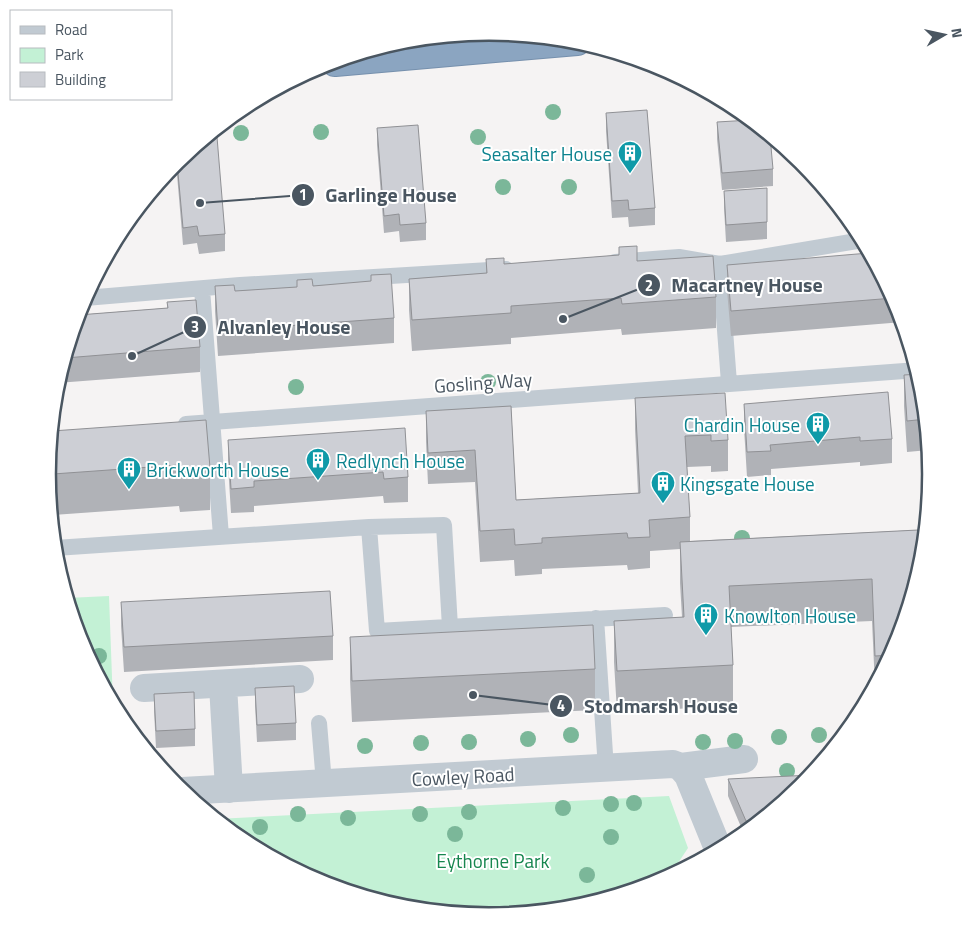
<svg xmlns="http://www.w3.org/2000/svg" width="979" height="949" font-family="'Titillium Web',sans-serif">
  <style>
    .green { fill: #c3f1d5 }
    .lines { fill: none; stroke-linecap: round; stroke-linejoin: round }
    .highway-casing { stroke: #7690ad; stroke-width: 30 }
    .lane { stroke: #c1cad2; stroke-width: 16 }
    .street { stroke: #c1cad2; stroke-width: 28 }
    .highway { stroke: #8ba5c1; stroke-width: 28 }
    .tree { fill: #7bb799 }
    .wall { fill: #b0b2b7 }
    .building { fill: #cdcfd5; stroke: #909195 }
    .labels { text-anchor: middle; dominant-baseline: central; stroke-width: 4; stroke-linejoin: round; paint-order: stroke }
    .culture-label { font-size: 19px; fill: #0d838f; stroke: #fff; text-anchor: start }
    .street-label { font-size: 19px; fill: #4a5661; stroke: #fff }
    .park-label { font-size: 19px; fill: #17864f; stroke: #fff }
    .rim { fill: none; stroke: #4a5661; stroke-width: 2.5 }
    .leader { fill: none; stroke: #4a5661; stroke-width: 2 }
    .callout-dot { fill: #4a5661; stroke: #fff; stroke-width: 2 }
    .mark-label { font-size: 15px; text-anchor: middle; font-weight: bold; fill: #fff }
    .callout-label { font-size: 20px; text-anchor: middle; font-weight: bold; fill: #4a5661; stroke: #fff; stroke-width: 4; stroke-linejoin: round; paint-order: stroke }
  </style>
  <rect width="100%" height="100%" fill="#f5f3f3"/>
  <path class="green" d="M109,596L113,704L81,643L67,598Z
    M669,796L688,848L668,878L658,883C631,891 603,903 574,908C449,930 315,901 216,819Z"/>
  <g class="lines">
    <defs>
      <path id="highway" d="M335,62L577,41"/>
    </defs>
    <use href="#highway" class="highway-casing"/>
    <path class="lane" d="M615,262L679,257L720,264L863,240
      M720,264L729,383
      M202,289L221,536
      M85,298L240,285L506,269
      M186,424L918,370
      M55,548L369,527
      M596,618L606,769
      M450,627L444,525L369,527L377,631L665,615
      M319,723L324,783"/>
    <path class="street" d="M223,685L229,789
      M144,688L300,679
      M681,767L688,775L719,851
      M182,791L673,764L681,767L744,759"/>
    <use href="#highway" class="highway"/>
  </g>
  <g class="tree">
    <circle cx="553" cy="112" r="8"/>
    <circle cx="321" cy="132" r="8"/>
    <circle cx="241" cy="133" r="8"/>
    <circle cx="478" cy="137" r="8"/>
    <circle cx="503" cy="187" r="8"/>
    <circle cx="569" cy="187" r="8"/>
    <circle cx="488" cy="382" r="8"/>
    <circle cx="296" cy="387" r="8"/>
    <circle cx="742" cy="538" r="8"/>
    <circle cx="99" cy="656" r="8"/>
    <circle cx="571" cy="735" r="8"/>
    <circle cx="819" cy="735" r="8"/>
    <circle cx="779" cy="737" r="8"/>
    <circle cx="528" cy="739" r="8"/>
    <circle cx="735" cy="741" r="8"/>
    <circle cx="469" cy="742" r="8"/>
    <circle cx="703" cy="742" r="8"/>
    <circle cx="421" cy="743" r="8"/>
    <circle cx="365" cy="746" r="8"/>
    <circle cx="787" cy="771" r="8"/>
    <circle cx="634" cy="803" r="8"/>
    <circle cx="611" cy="804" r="8"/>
    <circle cx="563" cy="808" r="8"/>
    <circle cx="469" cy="812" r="8"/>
    <circle cx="298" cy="814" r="8"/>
    <circle cx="420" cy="814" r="8"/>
    <circle cx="348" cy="818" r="8"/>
    <circle cx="260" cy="827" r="8"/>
    <circle cx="455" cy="834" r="8"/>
    <circle cx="611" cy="837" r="8"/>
    <circle cx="587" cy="875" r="8"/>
  </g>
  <path class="wall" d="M606,113L655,208V225L629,227L628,217L612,218L606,131Z
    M717,122L773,169V186L722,190L717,139Z
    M377,128L426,223V240L400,242L399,231L384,233L377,145Z
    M786,148L790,152L786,153Z
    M177,162L225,234V251L199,254L197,243L183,245L176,163Z
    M767,188V239L726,242L724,208V191Z
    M823,188L828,194H824Z
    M619,247L637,261L716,297V328L622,335L621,329L511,338V344L412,351L409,310V279L486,273V259L504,264L619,255Z
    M867,248L898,306L903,322L731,336L727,290V265L867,254Z
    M371,275L394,318V343L218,356L215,311V286L235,291L297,287V280L313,286L371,282Z
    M167,302L200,347V372L57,383L78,315L167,308Z
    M904,375L923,389L929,450L907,452L904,406Z
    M635,398L728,440V471L711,472V466L687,467L690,517V541L918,530L898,644L875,687L872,621L731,627L733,665V706L617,712L614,662V621L682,617L680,583V549L650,551V568L628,570L627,565L542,569V574L515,576L514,560L480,562L475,482L428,484L426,442V411L511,406L516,500L638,493L635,429Z
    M744,404L892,439V463L860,466V462L771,469V475L747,477L744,428Z
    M52,431L210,468V510L180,512L179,506L53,515V521H52L48,474Z
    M228,440L408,477V502L384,503L383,496L254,506V512L231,513L228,465Z
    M121,602L333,636V660L124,672L121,626Z
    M350,637L595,669V710L352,722L350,679Z
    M255,688L296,723V740L257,742L255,705Z
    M154,694L195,729V746L156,748L154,711Z
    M728,779L802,787L744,834L728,796Z"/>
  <path class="building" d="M647,110L655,208L629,210L628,200L612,201L606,113Z
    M751,120L770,136L773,169L722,173L717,122Z
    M418,125L426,223L400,225L399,214L384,216L377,128Z
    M207,137H217L225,234L199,236L197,226L183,228L177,162Z
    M767,188V222L726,225L724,191Z
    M637,246V261L713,256L716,297L622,304L621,298L511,306V313L412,320L409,279L487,273L486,259L504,258V264L619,255V247Z
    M869,252L894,298L731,311L727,265L869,253Z
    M391,274L394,318L218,331L215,286L234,285L235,291L297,287V280L312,279L313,286L371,281V275Z
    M196,300L200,347L65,358L78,315L168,308L167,302Z
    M919,374L923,389L926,419L907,421L904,375Z
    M888,392L892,439L860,441V437L770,445L771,451L747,452L744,404Z
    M725,393L728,440L711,441V435L685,436L690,517L649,520L650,537L628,538L627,533L542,538V543L515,545L514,529L480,531L475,450L428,453L426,411L511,406L516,500L640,493L635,398Z
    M206,420L210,468L180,470L179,465L53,474V480H48V474L52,431Z
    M405,428L408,477L384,479L383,472L254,481V487L231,489L228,440Z
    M918,530L920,572L898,644L892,655L875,656L872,579L729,586L733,665L617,671L614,621L684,617L680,542Z
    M330,591L333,636L124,647L121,602Z
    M593,625L595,669L352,681L350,637Z
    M294,686L296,723L257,725L255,688Z
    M194,692L195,729L156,731L154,694Z
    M812,775L802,787L777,808H769L768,815L762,820L746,821L728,779Z"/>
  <defs>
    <symbol id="building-pin" viewBox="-11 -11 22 30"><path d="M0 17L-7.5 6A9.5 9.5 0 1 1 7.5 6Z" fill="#0f9aa8" stroke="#fff"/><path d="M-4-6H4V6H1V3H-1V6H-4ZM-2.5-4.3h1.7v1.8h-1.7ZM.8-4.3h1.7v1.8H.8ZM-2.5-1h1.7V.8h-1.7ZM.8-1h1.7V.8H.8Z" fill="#fff"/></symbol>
  </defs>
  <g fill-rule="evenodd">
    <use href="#building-pin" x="616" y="139" width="28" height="38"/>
    <use href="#building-pin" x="804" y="410" width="28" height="38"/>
    <use href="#building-pin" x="304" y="446" width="28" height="38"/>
    <use href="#building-pin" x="115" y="455" width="28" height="38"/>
    <use href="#building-pin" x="649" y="469" width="28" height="38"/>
    <use href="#building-pin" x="692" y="601" width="28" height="38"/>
  </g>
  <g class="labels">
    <g class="culture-label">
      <text x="612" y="153" text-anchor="end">Seasalter House</text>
      <text x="800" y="424" text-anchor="end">Chardin House</text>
      <text x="336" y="460">Redlynch House</text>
      <text x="146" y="469">Brickworth House</text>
      <text x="680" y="483">Kingsgate House</text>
      <text x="724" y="615">Knowlton House</text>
    </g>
    <g class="street-label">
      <text transform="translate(483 382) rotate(-4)">Gosling Way</text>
      <text transform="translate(463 776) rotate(-3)">Cowley Road</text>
    </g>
    <g class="park-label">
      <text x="493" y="860">Eythorne Park</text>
    </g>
  </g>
  <path d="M0 0H979V949H0ZM56 474a433 433 0 1 1 866 0a433 433 0 1 1-866 0Z" fill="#fff" fill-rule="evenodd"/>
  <path class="rim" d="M56 474a433 433 0 1 1 866 0a433 433 0 1 1-866 0Z"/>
  <path class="leader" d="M200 203L303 195M563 319L649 285M132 356L195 327M473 695L561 706"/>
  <g class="callout-dot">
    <circle cx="200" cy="203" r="5"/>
    <circle cx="563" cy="319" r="5"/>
    <circle cx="132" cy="356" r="5"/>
    <circle cx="473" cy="695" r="5"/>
    <circle cx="303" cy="195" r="12"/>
    <circle cx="649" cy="285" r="12"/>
    <circle cx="195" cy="327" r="12"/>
    <circle cx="561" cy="706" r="12"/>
  </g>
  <g class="mark-label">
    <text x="303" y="200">1</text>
    <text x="649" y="291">2</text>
    <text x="195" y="332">3</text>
    <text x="561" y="711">4</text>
  </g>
  <g class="callout-label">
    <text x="391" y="202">Garlinge House</text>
    <text x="747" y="292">Macartney House</text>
    <text x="284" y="334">Alvanley House</text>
    <text x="661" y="713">Stodmarsh House</text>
  </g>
  <rect x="10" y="10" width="162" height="90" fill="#ffffff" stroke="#b7bbc0"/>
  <rect x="20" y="26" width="25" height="8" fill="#c1cad2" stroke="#b7bbc0"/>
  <text x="55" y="35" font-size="15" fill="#4a5661">Road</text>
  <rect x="20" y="48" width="25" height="15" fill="#c3f1d5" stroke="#b7bbc0"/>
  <text x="55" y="60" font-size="15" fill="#4a5661">Park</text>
  <rect x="20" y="72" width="25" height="15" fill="#cdcfd5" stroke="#b7bbc0"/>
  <text x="55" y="85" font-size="15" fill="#4a5661">Building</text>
  <g transform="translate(944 35) rotate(81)" stroke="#ffffff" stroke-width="4" paint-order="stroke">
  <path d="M0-4L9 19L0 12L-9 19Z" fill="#4a5661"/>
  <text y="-8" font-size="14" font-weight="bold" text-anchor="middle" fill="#4a5661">N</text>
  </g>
</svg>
